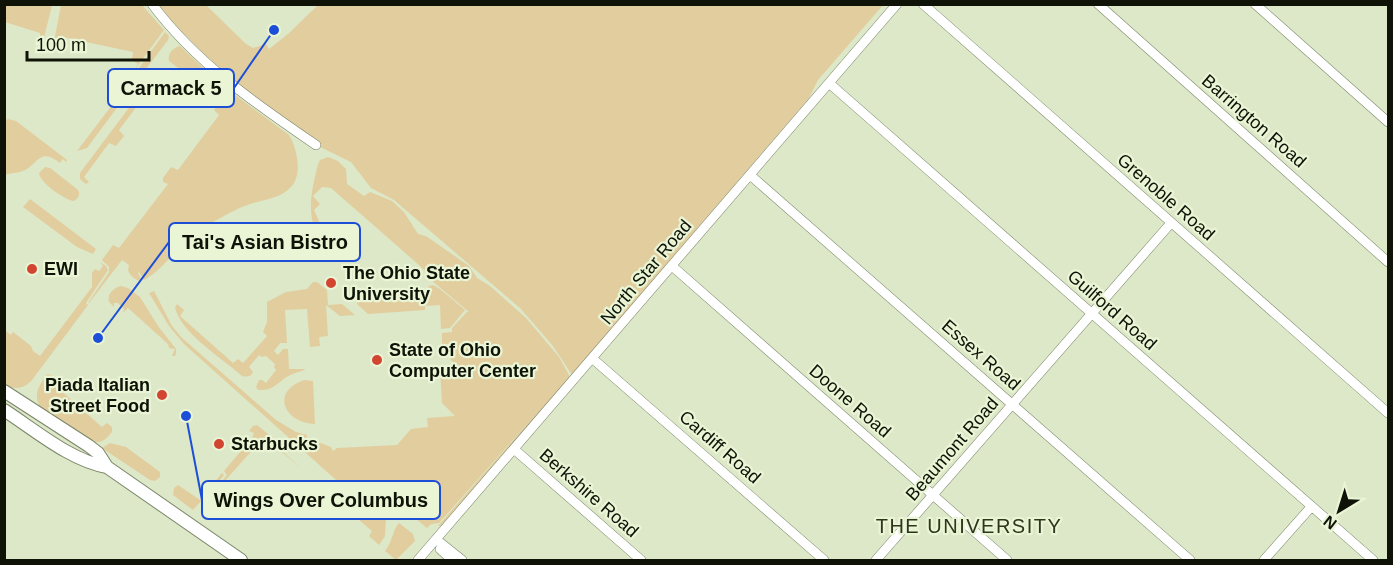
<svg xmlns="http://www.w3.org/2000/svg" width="1393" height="565" font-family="Helvetica,sans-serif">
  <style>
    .green { fill: #e2cd9e }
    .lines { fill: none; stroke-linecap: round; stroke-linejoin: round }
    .minor-casing { stroke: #7b8669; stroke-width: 10 }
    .major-casing { stroke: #7b8669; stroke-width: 14 }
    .minor { stroke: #fff; stroke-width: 9 }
    .major { stroke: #fff; stroke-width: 12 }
    .poi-dot { fill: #d24631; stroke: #e9f5d5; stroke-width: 2 }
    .labels { text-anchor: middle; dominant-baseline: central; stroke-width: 4.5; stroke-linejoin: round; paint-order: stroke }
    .street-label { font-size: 18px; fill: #0e1207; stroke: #e9f5d5 }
    .poi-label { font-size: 18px; font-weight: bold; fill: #0e1207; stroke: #e9f5d5; text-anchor: start }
    .neighbourhood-label { font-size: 20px; letter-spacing: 1.5px; fill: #2d351c; stroke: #e9f5d5 }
    .leader { fill: none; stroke: #1d4ed8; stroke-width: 2 }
    .callout-dot { fill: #1d4ed8; stroke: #e9f5d5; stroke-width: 2 }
    .callout { fill: #e9f5d5; stroke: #1d4ed8; stroke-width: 2 }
    .callout-label { font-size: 20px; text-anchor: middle; font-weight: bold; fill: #0e1207 }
  </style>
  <rect width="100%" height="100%" fill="#dce8c8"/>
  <path class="green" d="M5,4L52,5L44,38L40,39V33L5,22Z
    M61,5H142L164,30L128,79L138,64L132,60L133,52L58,36L57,42H54Z
    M158,5H206L246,44L253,48L266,44L269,49L288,34L318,5H883L818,80L809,98L572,375L553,346L520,308L394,200L371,188L351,162L316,145L318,140C258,105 203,58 158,5Z
    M165,32L169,36L168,40L133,86H130L128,84L129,82Z
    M180,46L221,85L216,92L211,93L169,61C167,55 173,47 180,46Z
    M158,69H164L170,75L167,76L162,73L119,130L124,136L116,146L109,143L84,177L89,182L86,184L80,179V173Z
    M122,92L125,97L87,148L77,151Z
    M228,92H231L289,135C297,148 303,174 291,187C281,198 266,199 253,203C240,207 227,214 215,221C201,228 189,238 178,249C167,261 158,272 144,280L139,272L138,273L142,281C136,281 130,276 128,270L129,265L122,260L89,303H88L109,272V267L102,260L113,245L119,248L168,184L163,182V178L171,167L178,170L219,115L214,110Z
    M8,119L16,121L67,160L66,162L63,159L60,163C41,149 40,160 27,169C22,173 9,173 5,175V121Z
    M328,157L338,161L346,169L347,184L364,196L370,192L392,201L404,212L418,234L426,236L469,266L477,278L490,286L526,318L559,357L570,377L441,526H438L542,407L439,523L431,524L427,528L404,509L368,499L345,488L184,344L169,326L149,293L154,291L172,326L182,338L276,420L296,432L307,435V438L331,447L333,451L337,448L397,445L411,429L428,427L427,418L455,416L442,403L440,369L450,378H454L460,374L459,368L450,359L452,356L442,348V333L452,332V328L467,312H469L431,280L429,275L419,265L331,188L322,187L313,196L320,204L314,210L319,221L315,226L335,242L329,246C325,242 319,237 316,232C306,210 313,185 318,164L320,160Z
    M45,167L50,168L77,189C81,193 79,198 74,201C65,200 40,183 39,173Z
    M30,199L96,249L93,254L77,247L23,207Z
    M100,262L106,266L108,270L86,303L88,305L32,380C24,389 15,390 5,385L4,330L11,335L13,332L31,346L33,351L40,356L92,287V273L95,269L99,271L103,266Z
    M313,282H317L327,290L328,305L342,304L355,315L340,316L326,305L328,336L319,337L320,346L310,347L307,309L285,310L287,343H280L274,351L278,355L283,349H288L289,369H304L305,370C298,372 291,374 285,378C275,385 272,391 258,390L256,387L259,380H262L266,383L276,370L274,367L275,364L266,356L262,357L259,355L249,367L253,372C251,377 247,377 242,376C222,358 182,334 175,308L177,304L184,310L180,316L233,363L238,359L243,363L267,336L263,332L267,322V302L286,292L307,289Z
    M433,285L440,289L465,310L450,328L441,329L440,305L425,306V310L368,314L357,304V298L425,292L429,286Z
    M121,286L128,288L140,297L158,326L176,349V354L175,356H172L175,349L169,348L168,344L128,308L123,313L124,309L118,303H114V307L109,302C107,294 113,288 121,286Z
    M47,374L54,376L50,381L102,427L107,423L112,427V432C106,439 101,445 91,441L40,407C33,393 39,386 47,374Z
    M304,380L313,381L315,424C284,423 270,392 304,380Z
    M257,425L283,446L282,451L302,469L264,437L223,483L222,481L227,475L224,471L252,438L254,433L249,431L253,426Z
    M110,443L126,447L160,472V477L155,481L150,480L102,448Z
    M222,473L224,475L203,502L201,501L193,510L173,495L174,488L178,485L200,500Z
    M364,512L386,517L385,536L379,545L369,536L372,531L358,519Z
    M399,523L413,534L415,541L396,560L385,551C393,541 392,531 399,523Z"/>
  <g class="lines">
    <defs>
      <path id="minor" d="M152,4C196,63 256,104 316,145
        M923,4L1388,413
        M1098,4L1388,262
        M1255,4L1388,122
        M829,83L1373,560
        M750,175L1190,560
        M672,266L1007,560
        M593,359L824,560
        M515,450L641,560
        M437,540L462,560
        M440,549L452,560
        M418,560L897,4
        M876,560L1171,223
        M1264,560L1311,507"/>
      <path id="major" d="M4,391L89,446L98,453L107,467L241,560
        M4,410C35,430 71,461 107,467"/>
    </defs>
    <use href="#minor" class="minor-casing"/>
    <use href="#major" class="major-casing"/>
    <use href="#minor" class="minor"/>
    <use href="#major" class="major"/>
  </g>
  <g class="poi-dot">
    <circle cx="32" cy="269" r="6"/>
    <circle cx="331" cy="283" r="6"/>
    <circle cx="377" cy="360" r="6"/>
    <circle cx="162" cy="395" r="6"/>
    <circle cx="219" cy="444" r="6"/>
  </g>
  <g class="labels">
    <g class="street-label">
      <text transform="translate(1254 121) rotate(41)">Barrington Road</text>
      <text transform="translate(1166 197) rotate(41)">Grenoble Road</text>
      <text transform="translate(646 272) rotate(-50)">North Star Road</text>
      <text transform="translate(1112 310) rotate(41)">Guilford Road</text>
      <text transform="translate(981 355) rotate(41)">Essex Road</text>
      <text transform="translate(850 401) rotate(41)">Doone Road</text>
      <text transform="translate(720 447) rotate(41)">Cardiff Road</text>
      <text transform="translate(952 449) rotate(-49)">Beaumont Road</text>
      <text transform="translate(589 493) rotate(41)">Berkshire Road</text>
    </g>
    <g class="poi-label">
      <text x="44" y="269">EWI</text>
      <text x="343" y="273">The Ohio State<tspan x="343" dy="21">University</tspan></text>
      <text x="389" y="350">State of Ohio<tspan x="389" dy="21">Computer Center</tspan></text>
      <text x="150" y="385" text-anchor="end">Piada Italian<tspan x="150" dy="21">Street Food</tspan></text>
      <text x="231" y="444">Starbucks</text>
    </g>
    <g class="neighbourhood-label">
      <text x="969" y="526">THE UNIVERSITY</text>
    </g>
  </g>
  <path class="leader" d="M274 30L234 88M98 338L169 242M186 416L202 500"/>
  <g class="callout-dot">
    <circle cx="274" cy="30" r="6"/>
    <circle cx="98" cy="338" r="6"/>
    <circle cx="186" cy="416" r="6"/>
  </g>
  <g class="callout">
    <rect x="108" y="69" width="126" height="38" rx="6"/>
    <rect x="169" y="223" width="191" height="38" rx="6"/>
    <rect x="202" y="481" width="238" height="38" rx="6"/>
  </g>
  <g class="callout-label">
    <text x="171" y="95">Carmack 5</text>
    <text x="265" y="249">Tai's Asian Bistro</text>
    <text x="321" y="507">Wings Over Columbus</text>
  </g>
  <rect width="1393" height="565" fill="none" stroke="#0e1207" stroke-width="12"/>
  <g transform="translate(1339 511) rotate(218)" stroke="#e9f5d5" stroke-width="4.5" paint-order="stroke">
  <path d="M0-4.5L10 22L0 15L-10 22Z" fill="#0e1207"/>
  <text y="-9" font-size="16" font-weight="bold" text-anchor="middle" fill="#0e1207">N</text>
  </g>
  <path d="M27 51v9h122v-9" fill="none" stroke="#0e1207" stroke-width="3"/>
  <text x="36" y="51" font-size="18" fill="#0e1207" stroke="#e9f5d5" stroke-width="4.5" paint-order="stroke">100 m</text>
</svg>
